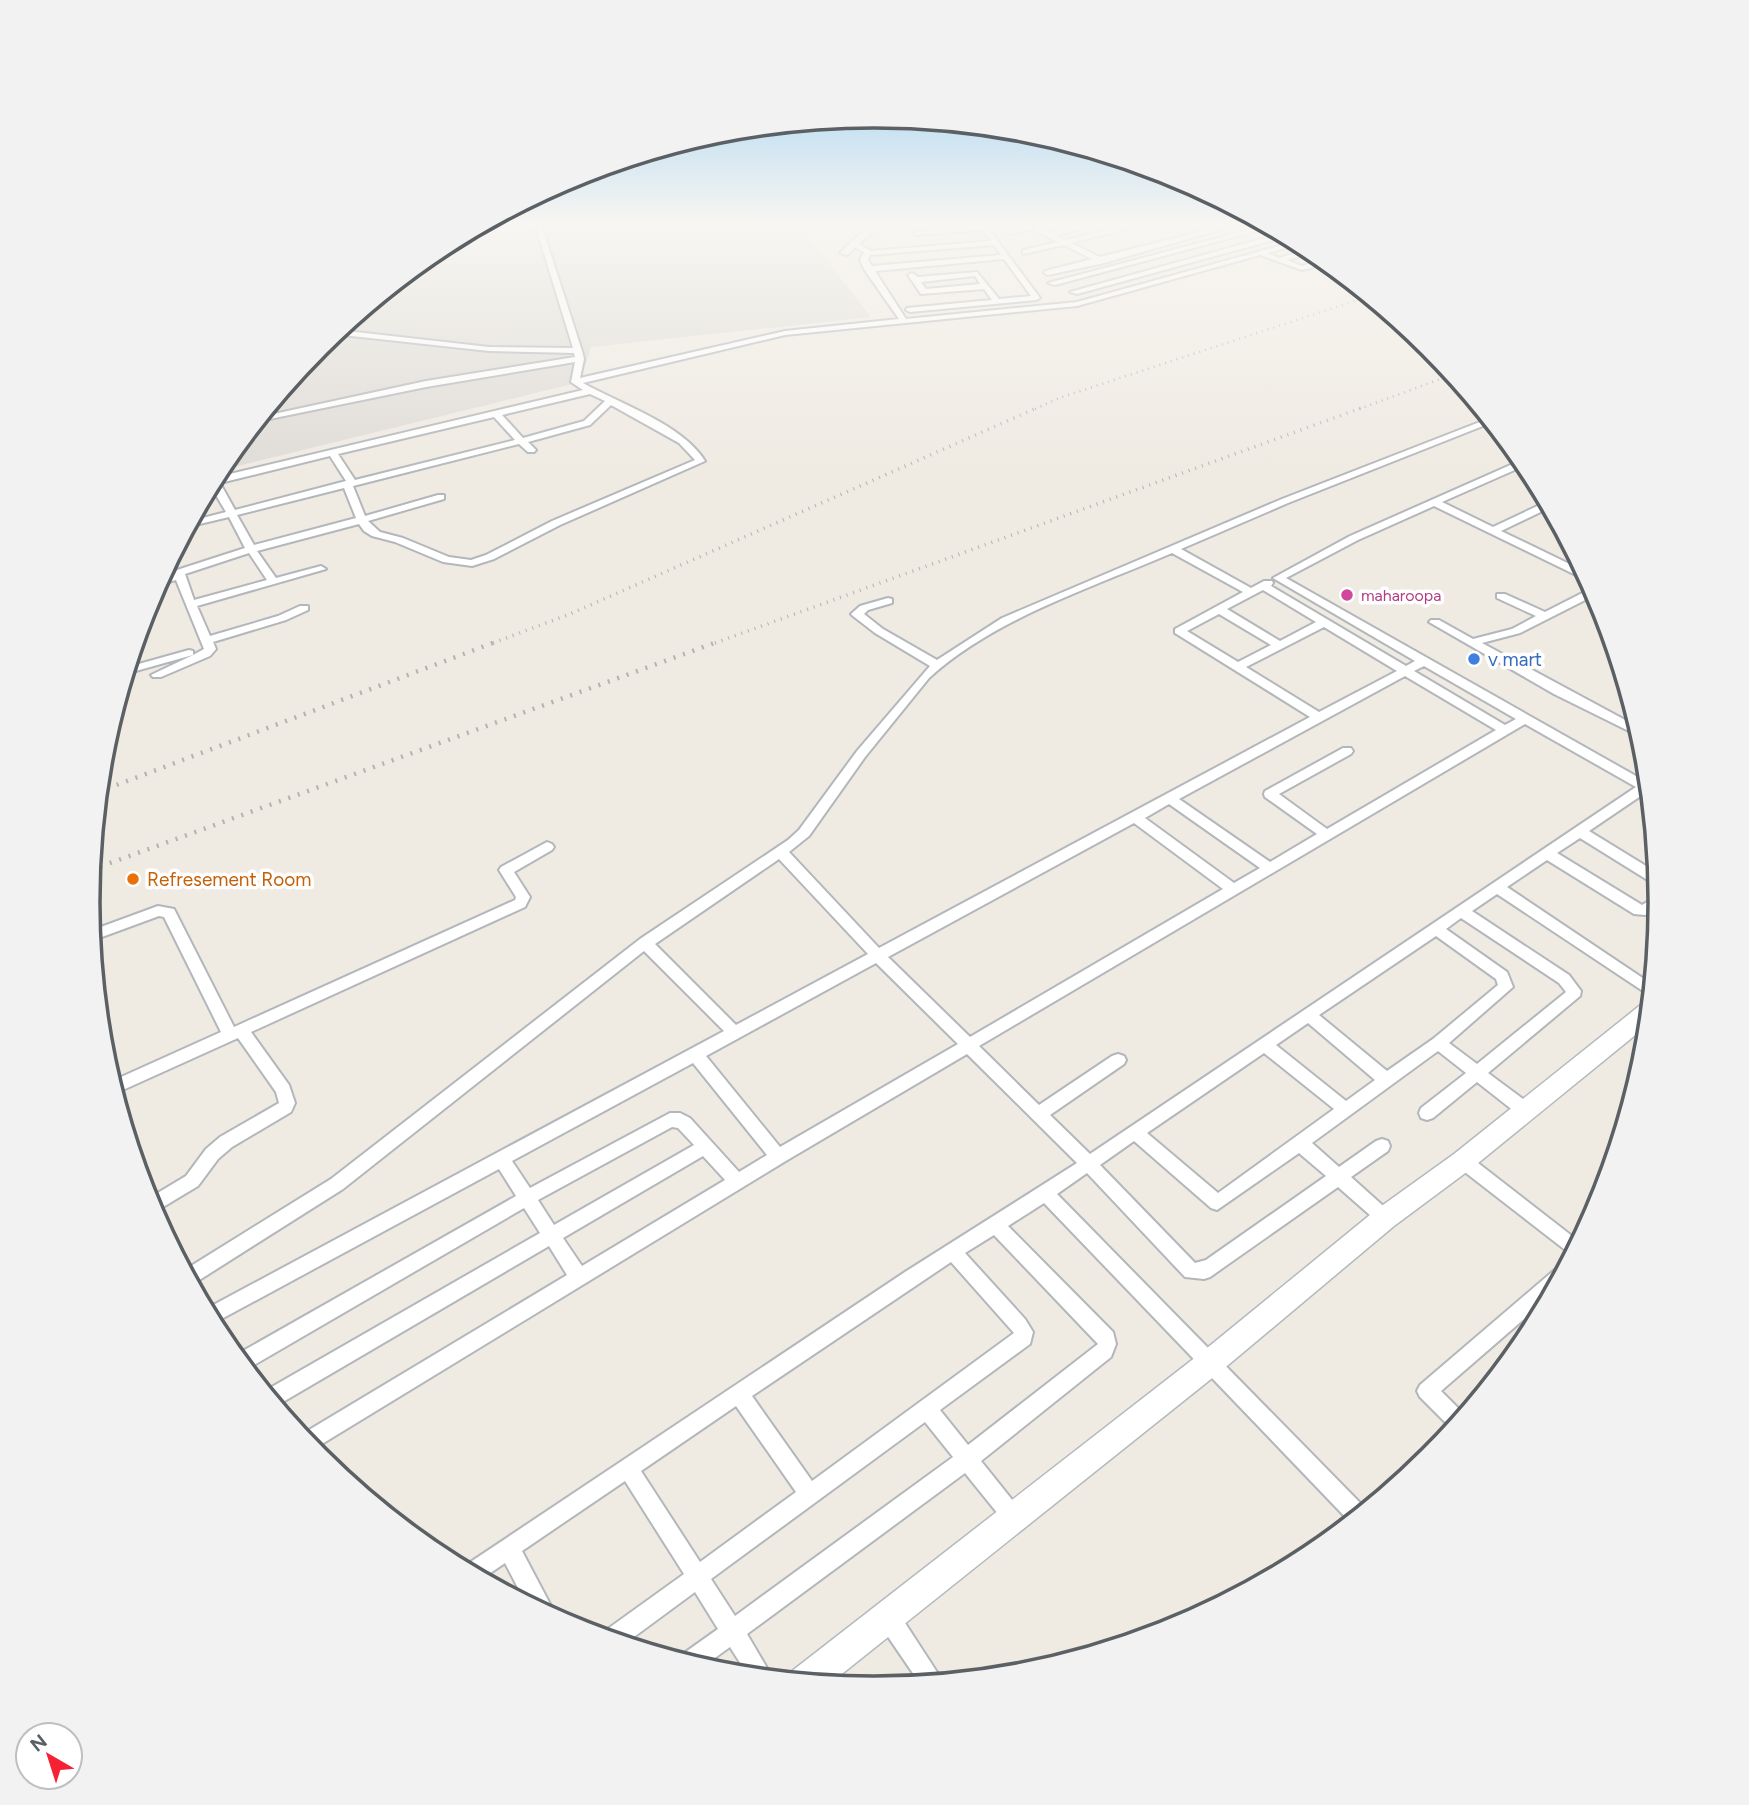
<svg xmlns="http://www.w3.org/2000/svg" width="1749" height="1805" font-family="Figtree,sans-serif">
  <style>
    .industrial { fill: #dfdcd7 }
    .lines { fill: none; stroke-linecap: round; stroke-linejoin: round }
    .street-casing { stroke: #b3b7bb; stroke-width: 4 }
    .secondary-casing { stroke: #b4b9be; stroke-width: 3 }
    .street { fill: #fff; fill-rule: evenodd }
    .secondary { fill: #fff; fill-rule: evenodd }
    .rail-far2 { stroke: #b2b3b4; stroke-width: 2.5; stroke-dasharray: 1 5; stroke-linecap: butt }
    .rail-far1 { stroke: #b2b3b4; stroke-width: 3.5; stroke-dasharray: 1 6; stroke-linecap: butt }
    .rail { stroke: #b2b3b4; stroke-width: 4.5; stroke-dasharray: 2 8; stroke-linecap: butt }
    .hotel-dot { fill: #d1479c; stroke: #fff; stroke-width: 2.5 }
    .shop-dot { fill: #3f7fe0; stroke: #fff; stroke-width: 2.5 }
    .food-dot { fill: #e8710a; stroke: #fff; stroke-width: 2.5 }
    .labels { text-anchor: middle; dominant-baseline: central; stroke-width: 7; stroke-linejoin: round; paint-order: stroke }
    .far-hotel-label { font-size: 16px; fill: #b23c85; stroke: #fff; text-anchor: start }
    .shop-label { font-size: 19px; fill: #366cbe; stroke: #fff; text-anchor: start }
    .food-label { font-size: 19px; fill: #c56008; stroke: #fff; text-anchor: start }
    .rim { fill: none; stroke: #5b6064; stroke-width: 3.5 }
  </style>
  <rect width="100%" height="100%" fill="#efeae2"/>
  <path class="industrial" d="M483,224H798L871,317L591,347L580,382L217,471L318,346L438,248Z"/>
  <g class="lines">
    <defs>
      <path id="street" d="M535,224H541L582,351L584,359L580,378L785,331L899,319L864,269L860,260L864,252L855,247L847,255L840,253C850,244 866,224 881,224L859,244L871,251L991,241L983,230L917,235L913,233L985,224L1040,298L1036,300L910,312L906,310L907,308L992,300L984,289L921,294L908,275L912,273L918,277L977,272L999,299L1031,296L1004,259L875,271L906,319L1077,302L1297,241L1303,243L1268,253L1279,258L1312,248L1316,252L1287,260L1302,266L1326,259L1330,263L1302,270L1260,255L1077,306L785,335L583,383C620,404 682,424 705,461L560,525L494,559L472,566L443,562L395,542L372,536L364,531L359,524L257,551L276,578L321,566L326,569L197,606L210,636L278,616L300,606H308V610L286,620L213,642L216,649L210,656L161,677H153L151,675L193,655L125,674L128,667L189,650L193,651V655L204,649L176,580L156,585L160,578L175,574L177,570L245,548L229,517L187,527L191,521L226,512L210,485L213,478L583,390L571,382L575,362L426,387L255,422L260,417L426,381L575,357L574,353L489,351L333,334L338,330L489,347L573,348ZM994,245L1001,255L872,266L868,260L870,255ZM975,276L980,284L926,289L921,282ZM590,394L605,401L584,421L523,438L502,415ZM611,405L679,443L695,460L552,521L486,555L471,560L449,557L403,538L380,532L368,521L444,499V495H438L365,516L353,486L519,444L528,452H534L536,450L528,442L590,425ZM494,417L515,440L355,480L338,454ZM330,456L346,481L235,510L220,483ZM344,488L356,518L254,545L237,515ZM249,553L267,580L194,600L185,574Z
        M1024,224L1039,225V227L1050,233L1085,224H1095L1056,236L1065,240L1134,224H1145L1071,243L1100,257L1230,224H1240L1104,263L1048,275L1044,273L1045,271L1092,259L1064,245L1023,254V250L1058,242L1032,229L1011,234L1007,232L1026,226Z
        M1267,225L1272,227L1055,285L1048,283Z
        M1283,233L1288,236L1077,294L1070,292Z
        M1490,418L1493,422L1288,503L1181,549L1251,588L1264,581H1272L1273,583L1271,586L1406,666L1415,661L1273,578L1350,536L1524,459L1528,464L1442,502L1493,527L1548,501L1551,507L1501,531L1586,572L1590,580L1584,579L1434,506L1358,540L1286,578L1650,784L1651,794L1645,793L1589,831L1659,874L1660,886L1654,884L1580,838L1557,853L1642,905L1661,894V906L1645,915L1634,914L1547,860L1507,887L1653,985L1652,997L1497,894L1472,911L1569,975L1581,991L1580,996L1488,1073L1531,1105L1533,1110L1531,1115L1525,1117L1519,1115L1477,1082L1433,1118L1427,1120L1421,1118L1419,1113L1421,1108L1466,1073L1438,1051L1312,1143L1339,1167L1376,1141L1382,1139L1388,1141L1390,1146L1388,1151L1351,1177L1391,1213L1394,1218L1391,1223L1385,1226L1379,1223L1338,1187L1210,1277L1204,1279L1185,1277L1087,1173L1057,1194L1367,1510L1352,1524L1044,1203L1008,1226L1113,1332L1116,1344L1111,1357L981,1461L1021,1511L1024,1518L1021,1525L1014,1528L1007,1525L965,1473L747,1634L774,1680L749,1677L730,1647L701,1668L678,1661L680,1656L718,1629L695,1592L623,1645L600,1638L602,1633L684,1574L625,1481L522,1551L551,1606L554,1614L552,1618L527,1605L505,1563L480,1580L461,1570L463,1567L905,1272L1077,1163L967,1054L784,1162L312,1450L299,1436L567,1275L549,1246L276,1406L263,1392L540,1233L524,1208L247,1369L234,1356L516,1196L499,1169L214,1323L212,1324L204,1310L724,1031L644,951L343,1189L193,1284L191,1285L183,1271L331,1179L640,939L788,840L799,830L857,751L930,666L875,633L853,616L851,614L860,606L888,598L892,599V603L868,610L864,614L883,629L937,660L1002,618L1282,499ZM1172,553L1243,592L1175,629V633L1310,717L879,948L789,852L809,836L865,757L929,678C995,618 1091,588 1172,553ZM1263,590L1316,622L1280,641L1227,609ZM1219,614L1271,645L1238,662L1187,631ZM1324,627L1397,671L1319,712L1246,667ZM1424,666L1516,719L1505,725L1414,671ZM1405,676L1496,730L1327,829L1279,794L1351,754L1353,751L1351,748H1343L1265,791L1264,794L1265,797L1317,834L1270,862L1179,799ZM1525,724L1636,787L1090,1154L1050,1115L1124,1064L1126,1060L1124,1056L1118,1054L1112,1056L1039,1105L979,1046ZM1169,804L1260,868L1234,883L1145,818ZM1134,823L1223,889L970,1037L888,957ZM779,859L868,954L736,1025L655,944ZM1461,918L1559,983L1566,992L1477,1064L1449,1043L1513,987L1507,972L1446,929ZM1436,936L1496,979L1498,985L1433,1039L1387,1071L1319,1015ZM876,963L958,1044L780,1147L706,1056ZM1308,1023L1375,1080L1346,1101L1276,1045ZM1264,1053L1334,1109L1218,1193L1147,1133ZM693,1063L767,1155L739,1172L690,1118L680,1113H670L530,1188L512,1161ZM672,1127L678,1128L694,1145L554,1225L538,1200ZM1134,1141L1211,1208L1217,1210L1299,1153L1326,1176L1206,1260L1195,1263L1100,1165ZM703,1156L725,1180L582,1266L563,1238ZM994,1235L1098,1344L968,1445L940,1410L1030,1344L1033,1332L1025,1319L965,1253ZM951,1262L1014,1333L812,1481L752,1396ZM736,1406L796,1492L700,1562L641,1471ZM925,1422L953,1457L735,1616L711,1579Z
        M1594,587L1597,594L1520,633L1482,643L1640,728L1643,738L1554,694L1429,622L1431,620H1439L1473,639L1512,629L1536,616L1497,598V594H1505L1545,612Z
        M547,842L552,844L554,847L552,850L514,872L530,897L525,907L251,1032L289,1085L295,1103L291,1112L232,1147L218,1159L198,1186L153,1213L146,1200L186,1176L206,1149L220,1137L279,1103L276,1092L238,1038L114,1094L110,1082L221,1032L164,917L159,916L91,941L90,931L158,906L174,909L234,1027L515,900L516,897L499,870L501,867Z
        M1463,1154L1469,1156L1581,1243L1573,1256L1457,1166L1455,1161L1457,1156Z
        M1564,1265L1568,1266L1554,1293L1441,1391L1466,1416L1453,1430L1420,1397L1417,1391L1420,1385L1558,1267Z
        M888,1606L896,1609L944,1683L921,1685L880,1625L877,1617L880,1609Z"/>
      <path id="secondary" d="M1652,1001L1650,1023L1472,1168L1394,1226L1221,1371L828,1685L788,1681L792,1671L1201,1353L1376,1210L1454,1154L1643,1003Z"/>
    </defs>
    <use href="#street" class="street-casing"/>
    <use href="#secondary" class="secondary-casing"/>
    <use href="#street" class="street"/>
    <use href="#secondary" class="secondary"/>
    <path class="rail-far2" d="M1035,409L1059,398L1370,296
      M1359,409L1454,374"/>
    <path class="rail-far1" d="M493,643L570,614L1039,407
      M715,643L1364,407"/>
    <path class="rail" d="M98,792L498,641
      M91,870L720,641"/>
  </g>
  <linearGradient id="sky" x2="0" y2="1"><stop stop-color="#8cc8f1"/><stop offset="0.47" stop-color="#f8f6f2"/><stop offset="1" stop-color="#f8f6f2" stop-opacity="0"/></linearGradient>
  <rect width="1749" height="477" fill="url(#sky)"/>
  <circle class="hotel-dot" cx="1347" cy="595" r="7"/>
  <circle class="shop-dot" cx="1474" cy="659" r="7"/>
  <circle class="food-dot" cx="133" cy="879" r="7"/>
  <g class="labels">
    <g class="far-hotel-label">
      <text x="1361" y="595">maharoopa</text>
    </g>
    <g class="shop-label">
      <text x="1488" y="659">v mart</text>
    </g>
    <g class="food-label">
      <text x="147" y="879">Refresement Room</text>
    </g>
  </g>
  <path d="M0 0H1749V1805H0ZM100 902a774 774 0 1 1 1548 0a774 774 0 1 1-1548 0Z" fill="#f2f2f3" fill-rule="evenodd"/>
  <path class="rim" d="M100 902a774 774 0 1 1 1548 0a774 774 0 1 1-1548 0Z"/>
  <g transform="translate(49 1756) rotate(321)"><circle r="33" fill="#ffffff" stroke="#bdbfc1" stroke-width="2"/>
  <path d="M0-5L12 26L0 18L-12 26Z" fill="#f62132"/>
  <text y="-10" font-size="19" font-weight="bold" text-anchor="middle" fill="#5b6064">N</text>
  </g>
</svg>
